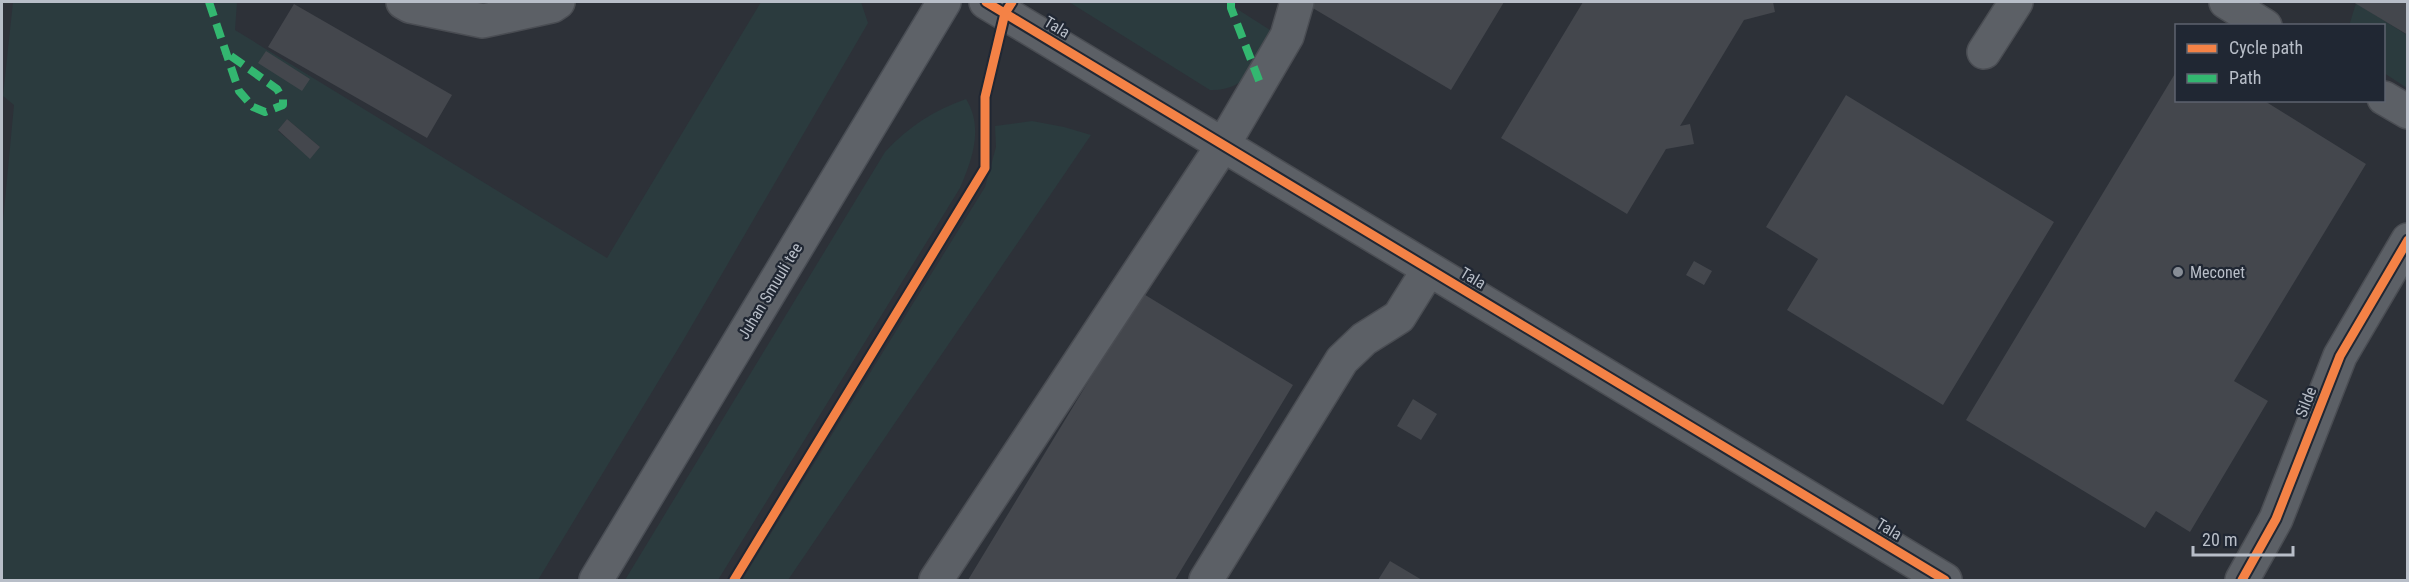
<svg xmlns="http://www.w3.org/2000/svg" width="2409" height="582" font-family="'Roboto Condensed',sans-serif">
  <style>
    .green { fill: #2b3b3e; fill-rule: evenodd }
    .building { fill: #44474d }
    .lines { fill: none; stroke-linecap: round; stroke-linejoin: round }
    .minor-casing { stroke: #4a4d53; stroke-width: 36 }
    .major-casing { stroke: #4a4e55; stroke-width: 36 }
    .minor { stroke: #5c6066; stroke-width: 33 }
    .major { stroke: #5e6268; stroke-width: 33 }
    .quiet { stroke: #33b770; stroke-width: 8; stroke-dasharray: 15 8; stroke-linecap: butt }
    .cycleway-casing { stroke: #202733; stroke-width: 13 }
    .cycleway { stroke: #f48246; stroke-width: 9 }
    .poi-dot { fill: #878d96; stroke: #202733; stroke-width: 2 }
    .labels { text-anchor: middle; dominant-baseline: central; stroke-width: 4.5; stroke-linejoin: round; paint-order: stroke }
    .street-label { font-size: 16px; fill: #b8bec8; stroke: #202733 }
    .poi-label { font-size: 16px; fill: #b8bec8; stroke: #202733; text-anchor: start }
  </style>
  <rect width="100%" height="100%" fill="#2d3138"/>
  <path class="green" d="M13,2H237L235,30L607,258L761,2H861L868,23L684,339L538,580H2V232L14,105L3,96ZM287,119L320,147L310,158L278,131Z
    M1069,2H1237L1234,7L1273,32C1255,62 1250,91 1210,90Z
    M2356,3L2407,35V88L2384,73V26H2349Z
    M966,99C984,128 972,160 960,188L718,580H625L885,152C908,127 934,110 966,99Z
    M1032,121L1064,127L1091,135L788,580H742L985,187L996,147L995,126Z"/>
  <path class="building" d="M1314,2H1504L1451,90L1311,7Z
    M1583,2H1773L1775,12L1744,20L1680,126L1690,124L1694,144L1666,149L1627,214L1501,138Z
    M2353,2H2408V35Z
    M294,4L452,95L427,138L268,47Z
    M266,51L310,79L302,91L258,63Z
    M2176,72V100H2263L2366,164L2234,381L2268,401L2190,532L2156,511L2145,528L1966,420Z
    M1846,95L2054,222L1943,405L1787,310L1818,259L1766,227Z
    M287,119L320,147L310,159L278,130Z
    M1694,261L1712,271L1704,285L1686,275Z
    M1142,293L1293,385L1175,580H968Z
    M1413,399L1437,414L1421,440L1397,426Z
    M1390,561L1422,580H1378Z"/>
  <g class="lines">
    <defs>
      <path id="minor" d="M403,2L410,6L483,21L552,6L558,2
        M986,2L1945,580
        M2226,2L2265,26
        M1984,52L2016,2
        M2384,98L2408,112
        M936,580L1223,145L1287,36L1297,2
        M1206,580L1342,360L1364,339L1399,317L1429,269
        M2242,580L2276,519L2340,356L2408,240"/>
      <path id="major" d="M596,580L944,2"/>
    </defs>
    <use href="#minor" class="minor-casing"/>
    <use href="#major" class="major-casing"/>
    <use href="#minor" class="minor"/>
    <use href="#major" class="major"/>
    <path class="quiet" d="M209,2L239,91L253,107L265,112L283,105V99L277,89L224,51
      M1231,2V8L1260,83"/>
    <defs>
      <path id="cycleway" d="M986,2L1945,580
        M734,580L985,168V97L1005,13L1012,2
        M2242,580L2276,519L2340,356L2408,240"/>
    </defs>
    <use href="#cycleway" class="cycleway-casing"/>
    <use href="#cycleway" class="cycleway"/>
  </g>
  <circle class="poi-dot" cx="2178" cy="272" r="6"/>
  <g class="labels">
    <g class="street-label">
      <text transform="translate(1057 27) rotate(31)">Tala</text>
      <text transform="translate(1473 278) rotate(31)">Tala</text>
      <text transform="translate(770 291) rotate(-59)">Juhan Smuuli tee</text>
      <text transform="translate(2306 402) rotate(-69)">Silde</text>
      <text transform="translate(1889 529) rotate(31)">Tala</text>
    </g>
    <g class="poi-label">
      <text x="2190" y="272">Meconet</text>
    </g>
  </g>
  <rect width="2409" height="582" fill="none" stroke="#b8bec8" stroke-width="6"/>
  <rect x="2175" y="24" width="210" height="78" fill="#202733" stroke="#5d636f" stroke-width="1.5"/>
  <rect x="2187" y="44" width="30" height="9" fill="#f48246" stroke="#5d636f" stroke-width="1.5"/>
  <text x="2229" y="54" font-size="18" fill="#b8bec8">Cycle path</text>
  <rect x="2187" y="74" width="30" height="9" fill="#33b770" stroke="#5d636f" stroke-width="1.5"/>
  <text x="2229" y="84" font-size="18" fill="#b8bec8">Path</text>
  <path d="M2193 546v9h100v-9" fill="none" stroke="#b8bec8" stroke-width="3"/>
  <text x="2202" y="546" font-size="18" fill="#b8bec8" stroke="#202733" stroke-width="4.5" paint-order="stroke">20 m</text>
</svg>
